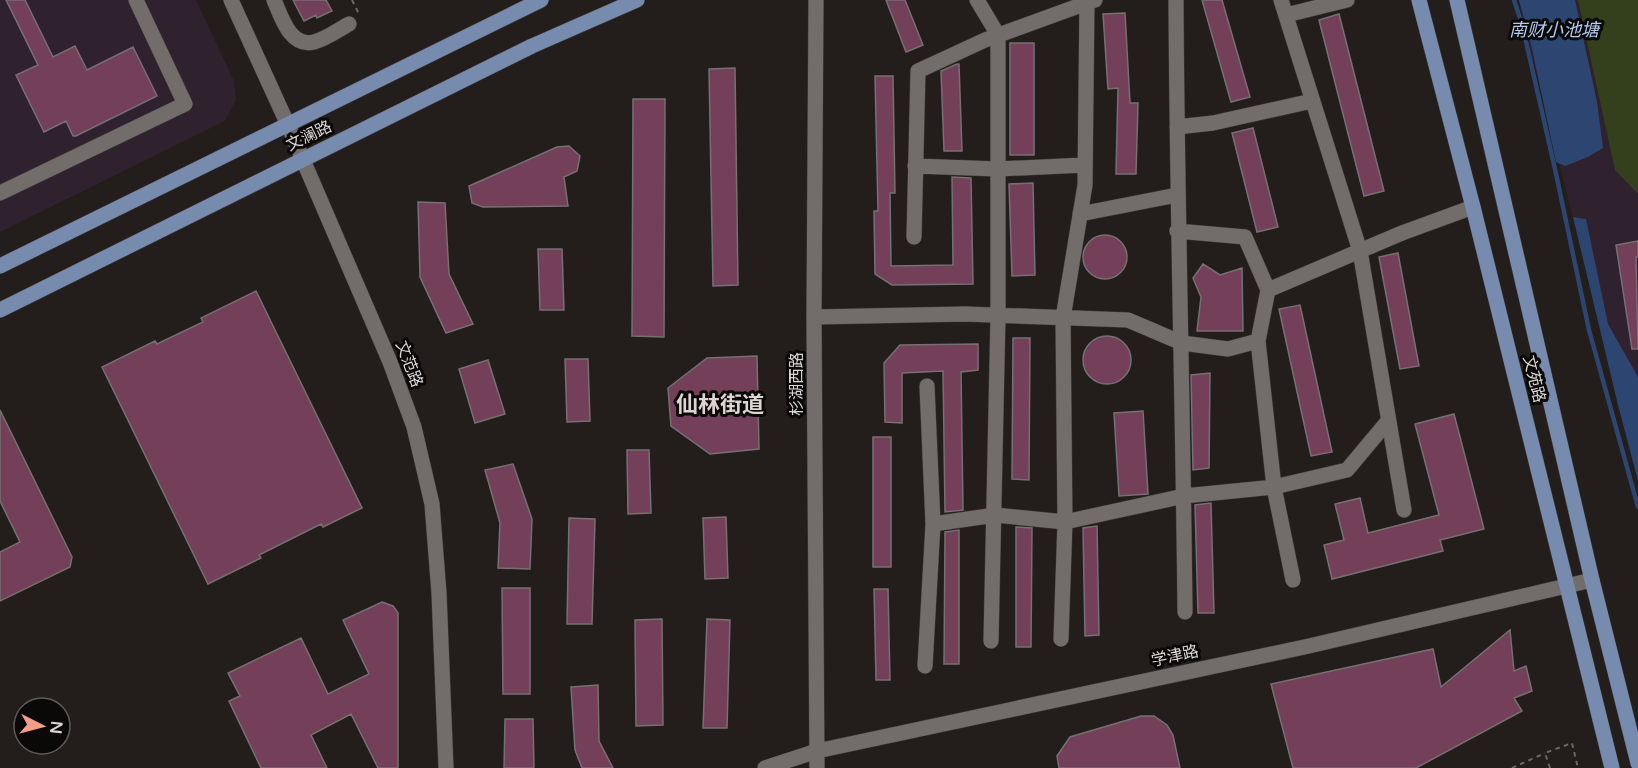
<svg xmlns="http://www.w3.org/2000/svg" width="1638" height="768" font-family="'Varela Round','Noto Sans SC',sans-serif">
  <style>
    .education { fill: #2f212e }
    .green { fill: #34401c }
    .water { fill: #2c4671 }
    .lines { fill: none; stroke-linecap: round; stroke-linejoin: round }
    .stream { stroke: #2c4671; stroke-width: 4.5 }
    .building { fill: #733f59; stroke: #767072; stroke-width: 1.5 }
    .minor-casing { stroke: #3e3a39; stroke-width: 16 }
    .major-casing { stroke: #3e3a39; stroke-width: 16 }
    .path { stroke: #6b6766; stroke-width: 2; stroke-dasharray: 4.5 4.5; stroke-linecap: butt }
    .minor { stroke: #726c6a; stroke-width: 15 }
    .major { stroke: #768bad; stroke-width: 15 }
    .labels { text-anchor: middle; dominant-baseline: central; stroke-width: 6; stroke-linejoin: round; paint-order: stroke }
    .street-label { font-size: 16px; fill: #dbd8d7; stroke: #0b0908 }
    .water-label { font-size: 18px; font-style: italic; fill: #b0caf4; stroke: #0b0908 }
    .district-label { font-size: 22px; font-weight: bold; fill: #dcd5d2; stroke: #0b0908 }
  </style>
  <rect width="100%" height="100%" fill="#231e1c"/>
  <path class="education" d="M0,0H196L234,81L236,100L225,121L0,232Z
    M1518,0H1638V476Z"/>
  <path class="green" d="M1578,0H1638V194L1615,170Z"/>
  <path class="water" d="M1519,0H1575L1597,102L1603,148L1588,157L1565,166L1556,162L1531,44Z
    M1573,217L1586,219L1608,324L1638,377V481L1618,405Z"/>
  <g class="lines">
    <path class="stream" d="M1514,0L1522,24L1555,169L1589,330L1638,507"/>
  </g>
  <path class="building" d="M6,0H25L53,57L75,46L87,70L133,47L157,96L76,136H73L66,121L44,132L16,75L38,65Z
    M293,0H326L332,11L317,18L316,15L304,21Z
    M886,0H905L923,45L906,52Z
    M1202,0H1222L1250,97L1231,102Z
    M1125,13L1130,103H1138L1136,174H1116L1118,88L1108,89L1103,14Z
    M1339,14L1384,191L1364,196L1319,20Z
    M1010,43H1034V155H1010Z
    M957,64H959L962,151H944L941,71Z
    M735,68L738,285L713,286L709,69Z
    M875,76H893L895,193H890L891,266L953,265L952,177L971,178L973,284L892,285L875,274L874,211H878Z
    M633,99H665L664,337L632,336Z
    M1253,128L1278,227L1257,232L1232,133Z
    M569,146L580,156L577,171L564,177L568,206L483,207L472,203L469,186L557,147Z
    M1033,183L1035,275L1012,276L1009,184Z
    M418,202L445,203L449,274L473,324L446,333L420,277Z
    M1083 257a22 22 0 1 1 44 0a22 22 0 1 1-44 0Z
    M1638,241V257H1636L1638,349H1632L1616,245Z
    M538,249H562L564,310H540Z
    M1398,253L1419,366L1400,369L1379,257Z
    M1203,264L1220,275L1242,268L1243,331H1197L1201,297L1193,278Z
    M256,291L362,508L323,527L321,524L259,555L261,558L208,584L102,367L155,341L157,344L203,322L201,318Z
    M1300,305L1332,452L1311,456L1279,309Z
    M1083 360a24 24 0 1 1 48 0a24 24 0 1 1-48 0Z
    M1013,338H1030L1029,480L1012,479Z
    M978,344V370L961,372L963,510L945,512L943,371L902,373V423L885,422L884,363L900,345Z
    M757,356L759,449L710,454L671,426L668,388L707,358Z
    M565,359H588L590,421L567,422Z
    M488,360L505,414L475,423L459,369Z
    M1210,373L1209,468L1193,470L1191,375Z
    M0,410L72,557L70,567L0,601V552L20,542L0,501Z
    M1143,411L1148,494L1119,496L1114,413Z
    M1454,414L1484,529L1440,540L1443,551L1332,579L1324,545L1344,540L1335,504L1360,498L1368,533L1439,515L1415,424Z
    M873,437H891V567H873Z
    M627,450H649L651,513L628,514Z
    M513,464L532,519L530,569L498,568L500,523L485,470Z
    M1211,503L1214,613H1198L1195,505Z
    M726,517L728,578L705,579L703,518Z
    M569,518L595,519L592,624H567Z
    M1097,526L1099,635L1085,636L1083,528Z
    M1016,527L1032,528L1031,647H1016Z
    M959,530V664H944L945,532Z
    M502,588H530V694H503Z
    M874,589H888L890,680H876Z
    M382,602L393,606L398,613V768H378L351,714L311,735L327,768H261L229,701L240,696L228,673L301,638L328,694L369,674L343,620Z
    M662,619L663,725L636,726L635,620Z
    M707,619L730,620L727,728H703Z
    M1510,630L1514,671L1526,666L1532,691L1514,698L1522,711L1416,768H1293L1271,684L1433,649L1441,687Z
    M598,685L599,741L613,768H582L575,750L571,687Z
    M1141,716H1154L1167,725L1173,735L1180,768H1059L1057,756L1070,737Z
    M505,719H533L534,768H504Z"/>
  <g class="lines">
    <defs>
      <path id="minor" d="M231,0L288,125L390,362L414,427L432,504L439,593L446,768
        M274,0C281,16 290,48 314,42C326,39 338,30 349,24
        M816,0L814,317L817,768
        M977,0L998,35V316L991,641
        M1176,0C1177,204 1183,408 1185,612
        M1281,0L1360,251L1404,510
        M1286,15L1347,0
        M1177,127L1213,123L1312,101
        M915,166L998,169L1085,165
        M0,193L185,104L136,0
        M1080,214L1177,195
        M1177,231L1245,237L1268,290
        M914,237L918,71L985,40L1095,0
        M814,317L965,314L1128,320L1182,343L1228,349L1258,341L1268,290L1402,233L1473,207
        M1258,341L1274,487L1293,580
        M933,524L995,515L1065,522L1184,496L1274,487L1347,470L1388,421
        M1061,639L1065,522L1063,318L1085,185L1087,0
        M925,666L933,524L927,386
        M765,768L817,751L1309,646L1592,580"/>
      <path id="major" d="M1419,0L1473,207L1612,768
        M1457,0L1592,580L1638,763
        M0,266L541,0
        M0,310L532,46L637,0"/>
    </defs>
    <use href="#minor" class="minor-casing"/>
    <use href="#major" class="major-casing"/>
    <path class="path" d="M352,0L359,14
      M1512,768L1545,753
      M1550,768L1545,753L1572,743L1578,768"/>
    <use href="#minor" class="minor"/>
    <use href="#major" class="major"/>
  </g>
  <g class="labels">
    <g class="street-label">
      <text transform="translate(309 136) rotate(-26)">文澜路</text>
      <text transform="translate(409 364) rotate(69)">文范路</text>
      <text transform="translate(1534 379) rotate(76)">文苑路</text>
      <text transform="translate(797 384) rotate(-90)">杉湖西路</text>
      <text transform="translate(1175 656) rotate(-12)">学津路</text>
    </g>
    <g class="water-label">
      <text x="1554" y="30">南财小池塘</text>
    </g>
    <g class="district-label">
      <text x="720" y="405">仙林街道</text>
    </g>
  </g>
  <g transform="translate(42 726) rotate(96)"><circle r="28" fill="#0b0908" stroke="#5e5c5b" stroke-width="1.5"/>
  <path d="M0-4.5L10 22L0 15L-10 22Z" fill="#f49e88"/>
  <text y="-9" font-size="16" font-weight="bold" text-anchor="middle" fill="#dbd8d7">N</text>
  </g>
</svg>
